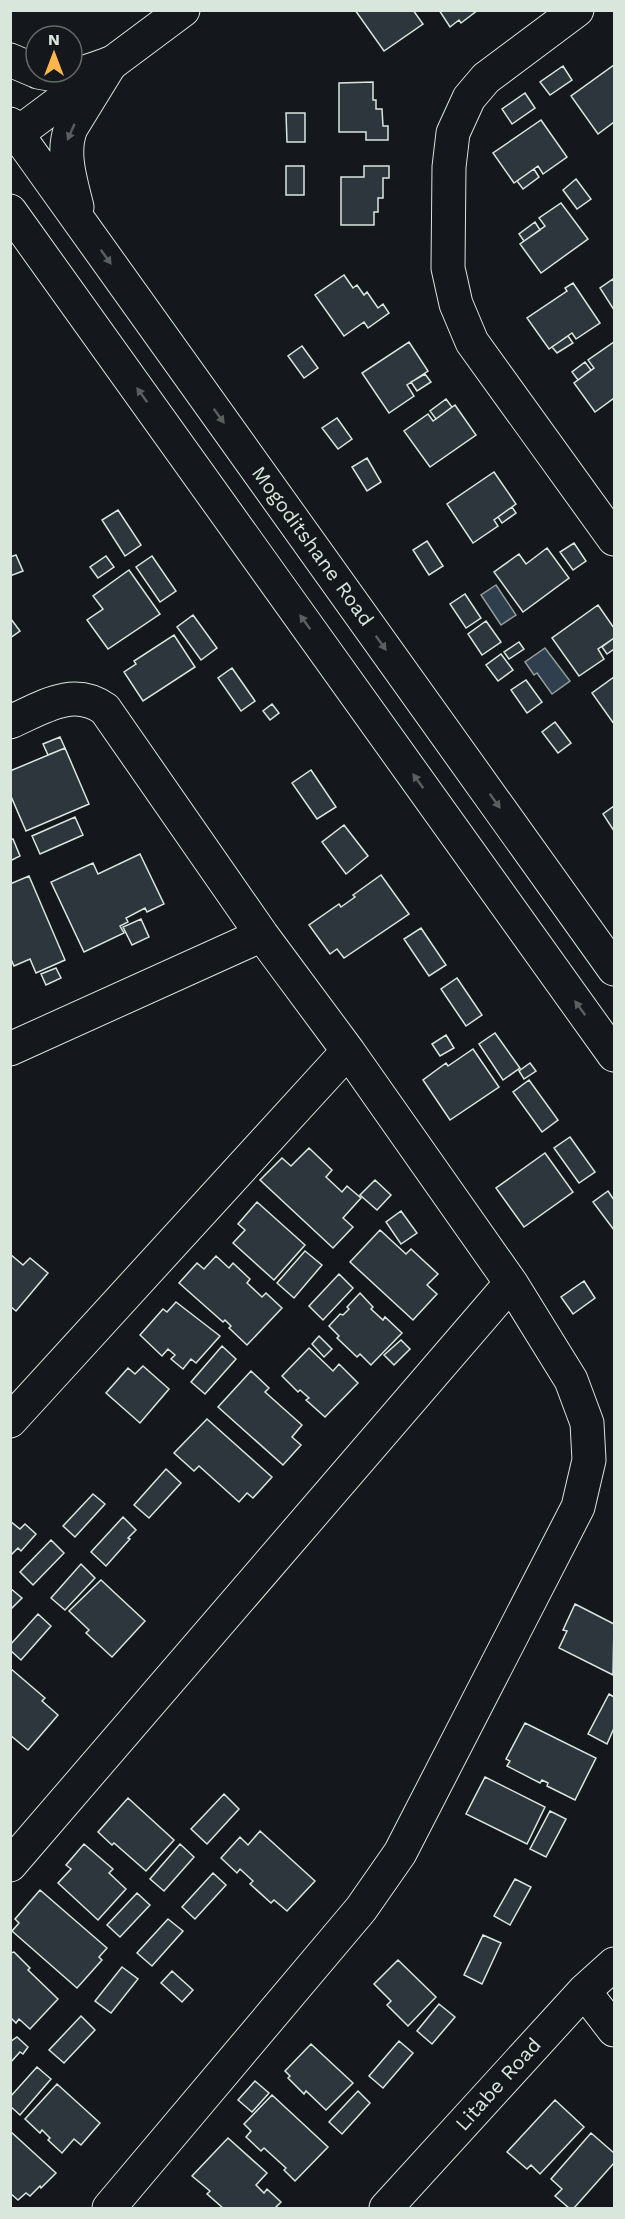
<svg xmlns="http://www.w3.org/2000/svg" width="625" height="2219" font-family="'Work Sans',sans-serif">
  <style>
    .water { fill: #2f3f4d; stroke: #939e99; stroke-width: 1.5 }
    .building { fill: #2c363c; stroke: #d8e6dc; stroke-width: 1.5 }
    .lines { fill: none; stroke-linecap: round; stroke-linejoin: round }
    .minor-casing { stroke: #d8e6dc; stroke-width: 35 }
    .major-casing { stroke: #d8e6dc; stroke-width: 35 }
    .minor { stroke: #14181c; stroke-width: 33 }
    .major { stroke: #14181c; stroke-width: 33 }
    .oneway { fill: #59605f }
    .labels { text-anchor: middle; dominant-baseline: central; stroke-width: 4.5; stroke-linejoin: round; paint-order: stroke }
    .street-label { font-size: 20px; fill: #d8e6dc; stroke: #14181c }
  </style>
  <rect width="100%" height="100%" fill="#14181c"/>
  <path class="water" d="M496,585L516,615L501,625L481,595Z
    M545,648L570,681L552,694L537,673L534,675L525,662Z"/>
  <path class="building" d="M355,10H413L423,24L384,51Z
    M439,10H478L461,23L459,20L450,27Z
    M614,65V122L598,134L571,96Z
    M563,66L572,80L550,95L540,82Z
    M373,82V100H376V109H382L383,126H388V140H366V132H339V83Z
    M525,93L535,108L512,124L502,109Z
    M286,113H305V142H287Z
    M541,120L567,157L543,174L538,166L514,183L493,153Z
    M286,166H304V195H286Z
    M364,166H389V178H383V198H378V212H374V225H341V177H364Z
    M534,169L539,177L523,189L517,181Z
    M576,179L591,199L577,209L563,190Z
    M561,203L588,239L541,273L520,244L545,226L539,218Z
    M535,222L540,230L524,241L519,234Z
    M344,275L353,288L357,285L364,295L367,292L378,308L383,304L389,313L368,328L364,322L344,336L315,295Z
    M613,279L614,282V310L600,288Z
    M573,283L600,323L576,339L572,333L549,349L527,318L567,291L565,288Z
    M568,336L573,343L557,353L552,347Z
    M409,342L428,371L407,385L414,396L389,413L362,373Z
    M614,342V398L595,412L574,383L594,368L588,360Z
    M302,346L318,368L304,378L288,356Z
    M585,362L591,370L578,380L572,372Z
    M425,374L431,382L417,391L411,382Z
    M446,399L452,407L436,419L430,411Z
    M455,405L476,435L430,467L404,431L428,414L433,421Z
    M337,418L352,439L338,449L322,428Z
    M367,458L381,482L367,491L352,467Z
    M494,472L516,504L494,520L498,526L473,543L447,504Z
    M512,507L516,513L502,523L498,517Z
    M118,510L141,545L125,556L102,520Z
    M427,541L443,566L429,575L413,550Z
    M574,543L586,561L573,570L560,552Z
    M547,548L569,578L523,612L494,572L519,554L526,564Z
    M16,555L23,571L10,576V557Z
    M106,556L114,567L98,578L90,567Z
    M152,556L176,591L160,602L136,567Z
    M129,570L160,614L108,649L87,620L103,609L93,596Z
    M465,594L481,618L466,628L450,604Z
    M598,605L614,628V638L598,649L604,659L579,676L552,638Z
    M193,615L217,648L201,660L177,627Z
    M11,619L20,631L10,638V620Z
    M486,621L501,642L482,655L468,634Z
    M174,635L195,667L143,701L124,672L136,664L134,661Z
    M614,638V649L607,654L602,647Z
    M519,642L524,649L509,659L504,652Z
    M501,654L513,670L498,681L486,665Z
    M232,668L255,701L241,711L218,678Z
    M614,677V724L592,693Z
    M526,680L542,702L527,713L511,690Z
    M272,704L279,713L270,720L263,711Z
    M555,722L571,743L558,753L542,732Z
    M60,737L65,748L48,755L43,744Z
    M65,748L89,804L26,831L10,794V771Z
    M311,770L336,807L317,819L292,783Z
    M614,806V831L603,814Z
    M75,817L83,835L40,854L32,836Z
    M344,825L368,856L346,874L322,842Z
    M13,839L20,856L10,861V840Z
    M140,854L164,904L147,912L145,908L126,918L128,922L120,926L124,933L84,952L51,882L93,863L98,874Z
    M381,875L409,914L344,958L337,949L330,954L309,925L339,904L341,907L355,897L353,895Z
    M29,876L65,960L36,973L30,959L14,966L10,957V884Z
    M141,919L149,937L132,945L123,927Z
    M421,928L446,965L429,976L404,939Z
    M56,968L61,978L46,985L41,974Z
    M457,978L482,1015L466,1026L441,989Z
    M495,1033L520,1068L503,1080L479,1044Z
    M446,1035L454,1048L440,1056L432,1044Z
    M473,1049L499,1087L450,1120L423,1080L446,1063L448,1066Z
    M530,1063L536,1071L524,1079L519,1071Z
    M529,1080L558,1120L542,1132L513,1092Z
    M570,1137L595,1172L579,1183L554,1148Z
    M309,1148L332,1170L326,1177L342,1192L347,1186L361,1198L343,1218L353,1227L333,1248L260,1180L282,1158L291,1166Z
    M545,1153L573,1192L524,1227L496,1188Z
    M375,1180L391,1195L377,1210L360,1195Z
    M608,1191L614,1200V1230L593,1202Z
    M257,1202L305,1245L274,1280L233,1243L245,1230L238,1224Z
    M401,1211L417,1233L401,1244L386,1222Z
    M380,1230L406,1254L411,1249L438,1274L427,1285L437,1294L413,1320L350,1262Z
    M305,1251L322,1265L294,1298L277,1283Z
    M10,1254L23,1265L30,1258L48,1273L16,1311L10,1306Z
    M216,1256L229,1268L233,1263L250,1279L247,1283L262,1297L266,1293L282,1308L247,1345L229,1328L231,1326L225,1320L223,1322L179,1283L197,1263L204,1269Z
    M339,1274L353,1288L323,1320L309,1306Z
    M584,1281L595,1298L573,1314L561,1297Z
    M360,1293L373,1307L371,1309L383,1320L385,1317L402,1333L371,1365L360,1354L357,1357L337,1338L339,1336L329,1326L340,1314L343,1315L349,1309L347,1307Z
    M176,1302L220,1336L196,1363L191,1359L183,1369L171,1359L175,1355L168,1349L162,1356L140,1335L163,1309L167,1312Z
    M319,1336L332,1349L324,1357L312,1344Z
    M401,1340L410,1349L394,1365L384,1355Z
    M222,1346L236,1359L205,1394L191,1382Z
    M309,1348L333,1371L339,1364L358,1383L325,1417L306,1400L309,1398L300,1390L298,1392L282,1376Z
    M143,1366L169,1389L140,1423L106,1393L128,1368L135,1374Z
    M251,1371L269,1388L265,1392L302,1425L292,1437L301,1445L283,1465L218,1407Z
    M207,1419L272,1477L253,1498L247,1493L239,1502L199,1466L194,1471L174,1453Z
    M166,1469L181,1483L149,1518L134,1505Z
    M93,1494L105,1504L75,1537L63,1526Z
    M123,1517L136,1530L128,1538L130,1539L106,1566L91,1552Z
    M10,1521L20,1529L25,1524L36,1534L21,1551L18,1548L10,1556Z
    M51,1540L64,1553L33,1585L20,1572Z
    M81,1564L95,1578L65,1610L51,1598Z
    M101,1580L145,1621L112,1657L86,1633L89,1630L69,1611Z
    M10,1588L22,1598L10,1610Z
    M575,1604L614,1624L613,1675L559,1648L567,1631L563,1630Z
    M38,1614L51,1626L21,1660L10,1650V1645Z
    M10,1668L45,1698L42,1701L58,1715L28,1750L10,1735Z
    M609,1694L614,1697V1728L607,1744L588,1734Z
    M525,1723L596,1758L575,1800L547,1786L548,1783L542,1780L540,1783L507,1766L510,1761L506,1759Z
    M485,1777L545,1807L527,1844L466,1814Z
    M224,1794L239,1809L207,1844L191,1829Z
    M128,1798L174,1840L146,1871L114,1843L112,1845L98,1832Z
    M550,1811L566,1819L546,1857L530,1849Z
    M260,1831L315,1881L287,1911L274,1900L271,1903L250,1884L253,1881L240,1869L237,1873L221,1858L240,1837L248,1845Z
    M84,1844L113,1869L109,1873L126,1889L98,1920L58,1883L71,1869L66,1865Z
    M180,1844L194,1857L164,1891L150,1879Z
    M213,1873L226,1885L195,1919L182,1907Z
    M515,1879L531,1887L510,1925L494,1916Z
    M40,1890L107,1948L99,1957L102,1960L77,1988L12,1931L19,1923L15,1919Z
    M137,1893L150,1905L120,1937L107,1925Z
    M168,1919L183,1931L152,1966L137,1953Z
    M483,1935L501,1943L482,1984L464,1975Z
    M14,1952L30,1968L28,1970L58,1999L30,2029L19,2019L16,2023L10,2017V1953Z
    M398,1960L436,1997L408,2026L387,2005L391,2001L374,1984Z
    M122,1967L138,1979L111,2013L95,2001Z
    M172,1971L193,1990L182,2002L161,1983Z
    M439,2004L455,2017L432,2044L417,2031Z
    M81,2016L95,2030L64,2063L49,2050Z
    M17,2037L28,2047L23,2054L20,2052L10,2063V2042Z
    M399,2041L413,2053L383,2088L369,2076Z
    M311,2044L353,2083L326,2110L306,2091L304,2094L288,2078L290,2076L285,2071Z
    M37,2067L51,2079L20,2115L10,2106V2097Z
    M255,2081L269,2093L252,2112L238,2100Z
    M57,2084L100,2123L81,2145L74,2139L62,2153L48,2140L50,2138L42,2130L40,2133L25,2119Z
    M358,2091L370,2103L342,2134L329,2122Z
    M272,2095L328,2147L295,2181L284,2170L286,2168L264,2148L261,2151L246,2137L251,2131L244,2124Z
    M555,2100L584,2127L540,2174L531,2165L527,2169L507,2152Z
    M10,2131L56,2173L41,2188L40,2186L30,2196L26,2193L18,2200L10,2193Z
    M591,2133L614,2153V2163L574,2208H569L555,2196L562,2189L551,2179Z
    M228,2138L267,2173L256,2185L264,2193L267,2189L281,2202L275,2208H223L207,2194L210,2191L192,2176Z"/>
  <g class="lines">
    <defs>
      <path id="minor" d="M577,10L486,78L469,98L453,133L449,167L448,268L456,304L472,342L614,539
        M10,139L183,10
        M10,722C42,708 73,686 105,709L262,935L348,1051L511,1283L571,1380L587,1423L589,1460L578,1507L400,1853L361,1909L109,2208
        M10,1049L262,935
        M10,1421L348,1051
        M10,1865L511,1283
        M584,1991L614,2030
        M386,2208L584,1991L614,1964"/>
      <path id="major" d="M10,60L36,71
        M38,72C71,79 81,74 111,63
        M10,124L614,969
        M77,207C71,182 61,153 71,128L111,63
        M10,211L614,1055"/>
    </defs>
    <use href="#minor" class="minor-casing"/>
    <use href="#major" class="major-casing"/>
    <use href="#minor" class="minor"/>
    <use href="#major" class="major"/>
  </g>
  <defs><path id="oneway-solid" d="M-6-.8H1V-3.2L6.5 0L1 3.2V.8H-6Z" transform="scale(1.5)"/></defs>
  <g class="oneway">
    <use href="#oneway-solid" transform="translate(71 132) rotate(114)"/>
    <use href="#oneway-solid" transform="translate(106 257) rotate(54)"/>
    <use href="#oneway-solid" transform="translate(142 395) rotate(-126)"/>
    <use href="#oneway-solid" transform="translate(219 416) rotate(54)"/>
    <use href="#oneway-solid" transform="translate(305 622) rotate(-126)"/>
    <use href="#oneway-solid" transform="translate(381 643) rotate(54)"/>
    <use href="#oneway-solid" transform="translate(418 781) rotate(-126)"/>
    <use href="#oneway-solid" transform="translate(495 801) rotate(54)"/>
    <use href="#oneway-solid" transform="translate(580 1008) rotate(-126)"/>
  </g>
  <g class="labels">
    <g class="street-label">
      <text transform="translate(313 546) rotate(54)">Mogoditshane Road</text>
      <text transform="translate(498 2084) rotate(-48)">Litabe Road</text>
    </g>
  </g>
  <rect width="625" height="2219" fill="none" stroke="#d8e6dc" stroke-width="24"/>
  <g transform="translate(54 54)"><circle r="28" fill="#14181c" stroke="#626a69" stroke-width="1.5"/>
  <path d="M0-4.5L10 22L0 15L-10 22Z" fill="#ffb74d"/>
  <text y="-9" font-size="16" font-weight="bold" text-anchor="middle" fill="#d8e6dc">N</text>
  </g>
</svg>
